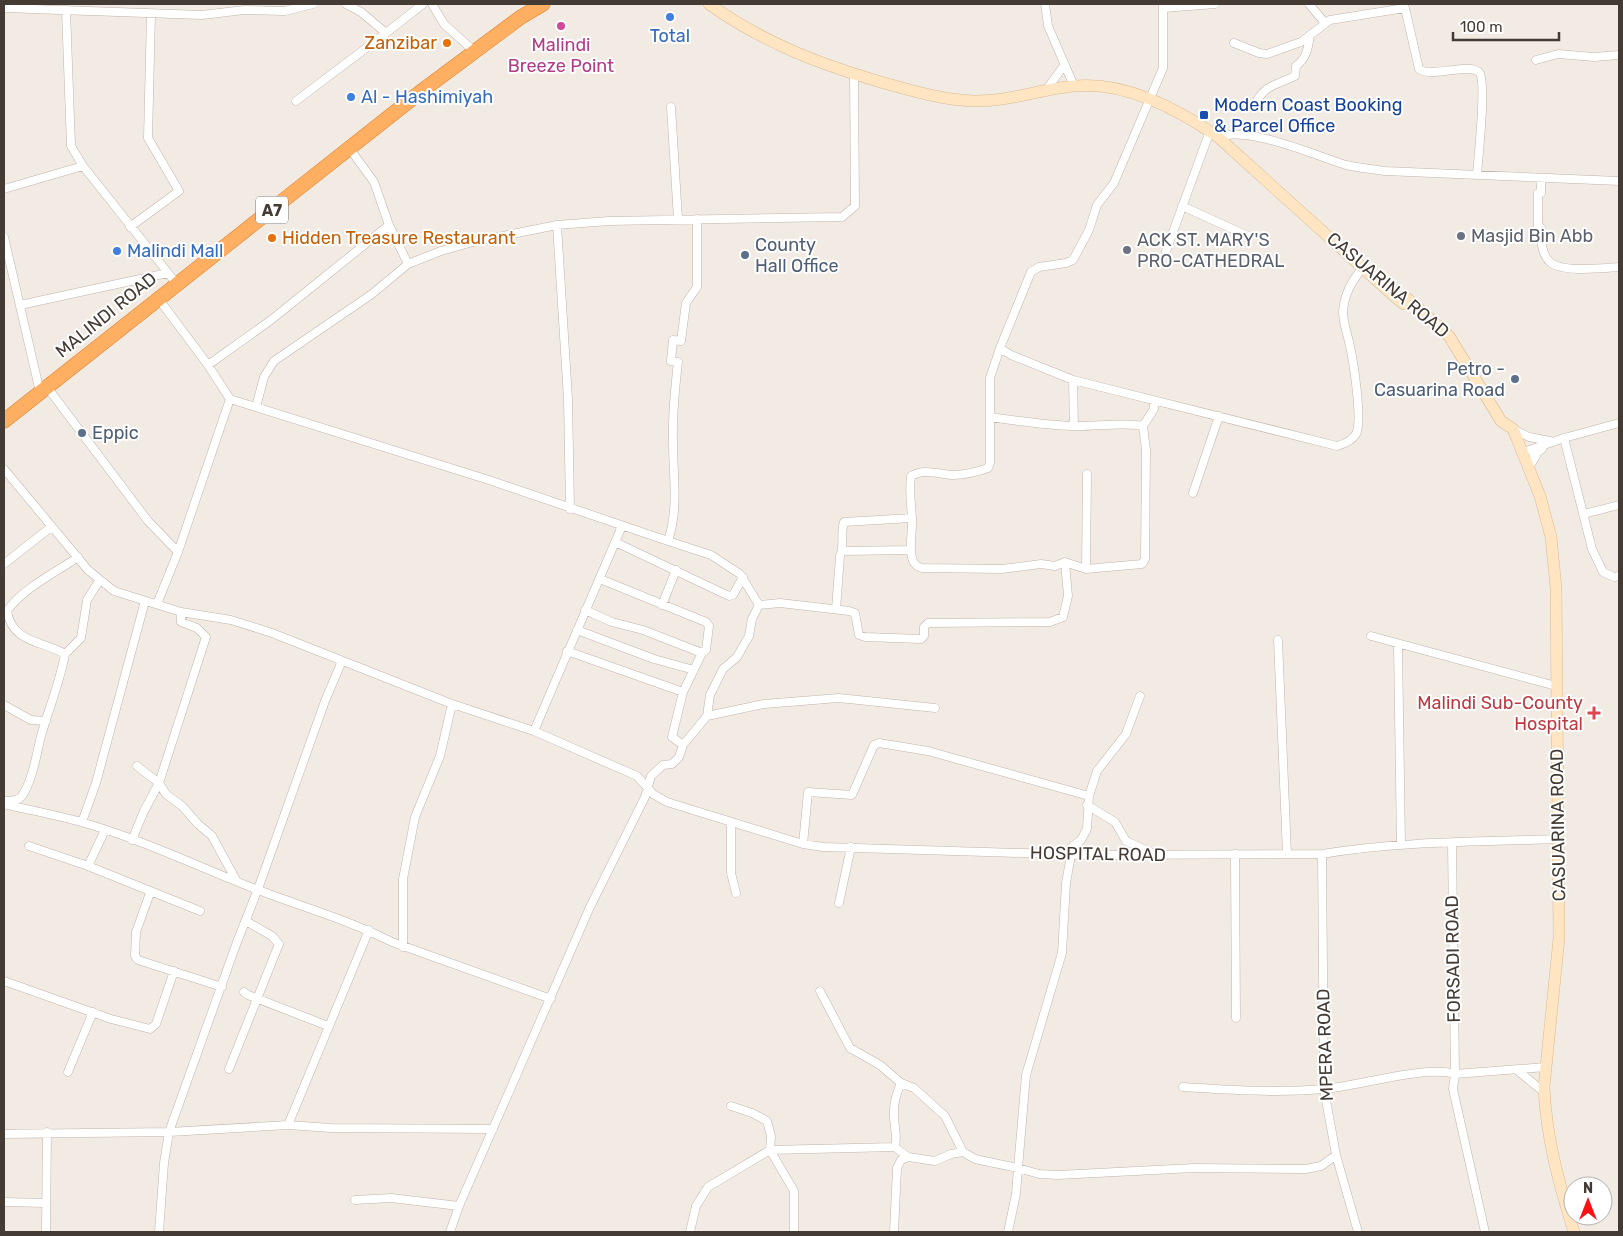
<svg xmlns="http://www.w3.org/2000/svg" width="1623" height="1236" font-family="Rubik,sans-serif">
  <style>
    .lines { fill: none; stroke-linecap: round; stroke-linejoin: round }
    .street-casing { stroke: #c1b4a9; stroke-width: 9 }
    .secondary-casing { stroke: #d7ba94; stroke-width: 12 }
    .highway-casing { stroke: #e08130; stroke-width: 15 }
    .street { stroke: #fff; stroke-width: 8 }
    .secondary { stroke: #ffe5c1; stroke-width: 11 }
    .highway { stroke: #ffaf62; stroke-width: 14 }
    .shop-dot { fill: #3f7fe0; stroke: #fff; stroke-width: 2 }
    .hotel-dot { fill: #d1479c; stroke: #fff; stroke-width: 2 }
    .food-dot { fill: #e8710a; stroke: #fff; stroke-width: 2 }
    .transit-dot { fill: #1a4fb4; stroke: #fff; stroke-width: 2 }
    .worship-dot { fill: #6b7280; stroke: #fff; stroke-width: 2 }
    .service-dot { fill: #5c6f8a; stroke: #fff; stroke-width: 2 }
    .health-dot { fill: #e0444e; stroke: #fff; stroke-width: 2 }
    .labels { text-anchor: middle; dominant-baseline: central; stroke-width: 4; stroke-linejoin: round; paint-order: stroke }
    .shield { fill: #fff; stroke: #7c7671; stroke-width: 1 }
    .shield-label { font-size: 16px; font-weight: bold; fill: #443b34 }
    .shop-label { font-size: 18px; fill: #366cbe; stroke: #fff; text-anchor: start }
    .food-label { font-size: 18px; fill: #c56008; stroke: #fff; text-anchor: end }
    .hotel-label { font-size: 18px; fill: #b23c85; stroke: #fff }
    .transit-label { font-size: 18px; fill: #164399; stroke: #fff; text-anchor: start }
    .worship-label { font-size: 18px; fill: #5b616d; stroke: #fff; text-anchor: start }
    .service-label { font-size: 18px; fill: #4e5e75; stroke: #fff; text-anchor: start }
    .street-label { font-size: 18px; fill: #443b34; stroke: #fff }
    .health-label { font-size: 18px; fill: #be3a42; stroke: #fff; text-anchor: end }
  </style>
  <rect width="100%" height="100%" fill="#f2ebe4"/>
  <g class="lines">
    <defs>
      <path id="street" d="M346,4L361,12L386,33L423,4
        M432,4L444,24L474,51
        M1045,4L1048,26L1074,86
        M1163,4V68L1114,183L1097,205L1089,230L1073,260L1066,263L1039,267L1031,272L1000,348L1011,355L1073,380L1337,446C1344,444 1352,441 1356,434C1363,421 1353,358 1349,342C1347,332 1343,323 1343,312C1344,294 1352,281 1363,267
        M1309,4L1325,23
        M4,8L202,15L244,10L285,11L313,4
        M1163,8L1215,4
        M66,10L71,146L83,166L176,283
        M1234,43L1259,53L1267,54L1301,42L1330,20L1405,8L1419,69C1427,75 1443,71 1453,70C1461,69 1472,67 1479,72C1487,80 1478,160 1477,175
        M1536,60L1558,54L1594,57L1619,55
        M1047,89L1062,68
        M296,101L386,33
        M1256,102C1265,85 1279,84 1295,76L1296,66C1307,58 1308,48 1310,35
        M671,107L678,219
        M1218,137C1249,126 1314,155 1346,165C1359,168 1372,169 1385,171L1619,181
        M350,149L374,182L389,225L408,264
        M1541,179V193H1538V228H1541C1541,239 1541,254 1550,262C1562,273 1603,268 1619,267
        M4,189L83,166
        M1182,206L1248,236
        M557,225L568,399L570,509
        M130,227L179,191L148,138L151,14
        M4,237L40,392
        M1166,251L1210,131
        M158,298L208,365L230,399L489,480L668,541C679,508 673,477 673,442C672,416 675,388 678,362L671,361L673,340L681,341L686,303L697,287V219
        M20,305L168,273
        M1000,348L990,378V463L988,468C977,472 963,475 952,475C938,474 924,468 911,476C909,492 911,503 912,518C913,533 908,547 913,561C915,565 918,567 922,568L1002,569L1041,564L1055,566L1065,562L1086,569L1142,564L1145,559L1146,450L1143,426
        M208,365L271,320L389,225
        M1073,380L1074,426
        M47,387L148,521L178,552
        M256,407L264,377L274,361L372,294L408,264L441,251L473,242L557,225L609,221L842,217L855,206L854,74
        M990,417C1017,421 1044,425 1072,426C1096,427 1119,422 1143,426L1154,409V401
        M1513,429L1529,437L1550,441
        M1564,438L1592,549L1603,572L1614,577L1619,576
        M1524,452L1564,438L1619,423
        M1529,467L1536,456L1534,455L1542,449
        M4,469L88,570L114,591L181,612L231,620L272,633L452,704L534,731L637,776L653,794L667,802L803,844L823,847L1087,855L1322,854C1400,841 1480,842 1559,839
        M1193,493L1219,416
        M1584,514L1619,505
        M668,541L711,555L740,574L759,605
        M615,542L729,596L733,595L743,577
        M842,551L911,550
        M4,564L51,527
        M1086,569L1087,474
        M600,579L706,622L709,626L706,650L702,653L683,692L672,737L683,745
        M157,604L178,552L230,399
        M662,605L676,570
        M836,609L840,556C845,546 840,534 844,522L912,518
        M585,610L612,622L643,630L702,653
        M577,630L654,659L694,670
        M1371,636L1556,686
        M1278,640L1287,854
        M1398,645L1401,845
        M567,651L683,692
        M65,654L81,638L87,600L99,581
        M4,705L31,720L46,721
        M707,716L764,704L839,698L935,708
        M534,731L622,526
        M137,766L159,783L166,794L182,806L198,824L212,836L236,880
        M1089,796L1097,771L1126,734L1140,696
        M4,801C10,801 18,801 22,796C33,779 36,756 41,736C49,708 60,682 65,654C43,641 12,643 7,611C23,588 55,573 78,557
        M4,804C29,810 56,815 81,822C141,839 199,867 258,890C303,907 349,920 392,942L551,999
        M1087,805L1115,822L1126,841L1152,853
        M82,822L96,783L145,601
        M731,823V873L736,893
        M132,840L144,811L159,783L206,637L197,628L181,622V612
        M803,844L808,792L852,795L874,745L879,743L928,751L1089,796L1087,829L1081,840L1061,855
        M1452,844L1455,1074L1453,1089L1485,1232
        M29,846L88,866L200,911
        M1235,854L1236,1018
        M1322,854L1324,1089L1336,1155L1358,1232
        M88,866L105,830
        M150,893L136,932L135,956L138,960L222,987
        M839,903L851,847
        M403,947V879L415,817L440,756L452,704
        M4,981L111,1019L150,1029L156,1024L174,971
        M820,991L850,1048L880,1065L901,1083L914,1088L945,1116L963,1152
        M244,992L248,995L328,1026
        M229,1069L279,944L272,936L246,921
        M1517,1070L1545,1093
        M68,1072L93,1012
        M1183,1087C1230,1090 1277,1093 1324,1089C1358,1086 1426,1065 1455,1074L1546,1067
        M731,1106L752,1113L767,1121L771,1136L770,1150L794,1191V1232
        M288,1125L369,930
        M4,1134L169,1132L288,1125L331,1128L493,1129
        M895,1147C898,1134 893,1124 894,1110C894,1100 897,1092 901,1083
        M355,1200L391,1198L459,1206
        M4,1202L46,1203
        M46,1232L47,1132
        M159,1232L164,1163L169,1132L237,942L258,889L325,701L342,661
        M450,1232L459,1206L590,907L645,797L651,776L663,765L672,764L679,757L683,745L707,716L710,695L723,669L737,657L749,636L752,619L759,605L780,603L849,611L855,613L859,635L865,637L921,639L924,636V627L928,623L1050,622L1063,617L1068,596L1065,562
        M690,1232L696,1206L708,1187L770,1150L895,1147L908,1157
        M894,1232L897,1168L901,1160L908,1157L935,1161L951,1154L963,1152L975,1159L1018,1168L1026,1075L1062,953L1066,883L1071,855
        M1008,1232L1016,1194L1018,1168L1039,1174L1058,1175L1194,1168L1306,1169L1321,1166L1336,1155"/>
      <path id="secondary" d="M709,4C764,43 819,64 884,83C913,91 943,100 973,101C1007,102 1041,89 1074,86C1126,81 1178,109 1218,137L1394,296L1404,304L1408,299L1449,336L1501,421L1513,429L1540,496L1551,537L1556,588L1559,938L1544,1087C1546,1137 1559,1184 1574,1232"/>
      <path id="highway" d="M4,421L423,90L521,17L543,4"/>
    </defs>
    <use href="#street" class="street-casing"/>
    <use href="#secondary" class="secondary-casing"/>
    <use href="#highway" class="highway-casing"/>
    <use href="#street" class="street"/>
    <use href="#secondary" class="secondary"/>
    <use href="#highway" class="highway"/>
  </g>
  <g class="shop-dot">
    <circle cx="670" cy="17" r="5"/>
    <circle cx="351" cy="97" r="5"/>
    <circle cx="117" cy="251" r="5"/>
  </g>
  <circle class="hotel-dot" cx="561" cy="26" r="5"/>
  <g class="food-dot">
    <circle cx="447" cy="43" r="5"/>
    <circle cx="272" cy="238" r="5"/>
  </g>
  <rect class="transit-dot" x="1199" y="110" width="10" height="10" rx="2.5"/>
  <g class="worship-dot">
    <circle cx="1461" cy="236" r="5"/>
    <circle cx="1127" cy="250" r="5"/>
  </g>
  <g class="service-dot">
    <circle cx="745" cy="255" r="5"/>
    <circle cx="1515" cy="379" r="5"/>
    <circle cx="82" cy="433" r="5"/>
  </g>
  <path class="health-dot" d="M1591.5 705.5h5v5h5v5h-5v5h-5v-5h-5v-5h5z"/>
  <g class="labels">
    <rect class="shield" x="256" y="196.5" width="32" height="27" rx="4"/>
    <g class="shield-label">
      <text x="272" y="210">A7</text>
    </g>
    <g class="shop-label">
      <text x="670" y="36" text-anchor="middle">Total</text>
      <text x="361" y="97">Al - Hashimiyah</text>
      <text x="127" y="251">Malindi Mall</text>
    </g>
    <g class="food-label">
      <text x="437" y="43">Zanzibar</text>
      <text x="282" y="238" text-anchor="start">Hidden Treasure Restaurant</text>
    </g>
    <g class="hotel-label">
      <text x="561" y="45">Malindi<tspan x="561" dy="21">Breeze Point</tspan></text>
    </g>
    <g class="transit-label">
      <text x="1214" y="105">Modern Coast Booking<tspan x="1214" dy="21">&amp; Parcel Office</tspan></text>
    </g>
    <g class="worship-label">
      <text x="1471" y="236">Masjid Bin Abb</text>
      <text x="1137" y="240">ACK ST. MARY'S<tspan x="1137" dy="21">PRO-CATHEDRAL</tspan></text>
    </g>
    <g class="service-label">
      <text x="755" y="245">County<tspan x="755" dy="21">Hall Office</tspan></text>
      <text x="1505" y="369" text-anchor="end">Petro -<tspan x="1505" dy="21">Casuarina Road</tspan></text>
      <text x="92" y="433">Eppic</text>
    </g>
    <g class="street-label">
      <text transform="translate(1388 285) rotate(40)">CASUARINA ROAD</text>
      <text transform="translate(106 315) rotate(-39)">MALINDI ROAD</text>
      <text transform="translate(1558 825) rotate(-91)">CASUARINA ROAD</text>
      <text transform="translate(1098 854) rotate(1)">HOSPITAL ROAD</text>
      <text transform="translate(1453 959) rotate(-91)">FORSADI ROAD</text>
      <text transform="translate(1325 1045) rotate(-92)">MPERA ROAD</text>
    </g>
    <g class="health-label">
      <text x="1583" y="703">Malindi Sub-County<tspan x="1583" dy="21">Hospital</tspan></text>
    </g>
  </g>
  <rect width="1623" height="1236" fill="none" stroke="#443b34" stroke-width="10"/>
  <g transform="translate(1588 1201)"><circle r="24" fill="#ffffff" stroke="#b4b1ae"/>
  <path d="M0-4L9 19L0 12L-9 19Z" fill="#fe1015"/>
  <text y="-8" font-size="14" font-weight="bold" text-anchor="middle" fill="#443b34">N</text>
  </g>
  <path d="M1453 32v8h106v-8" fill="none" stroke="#443b34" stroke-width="2.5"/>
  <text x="1460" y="32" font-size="15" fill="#443b34" stroke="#ffffff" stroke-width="4" paint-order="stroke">100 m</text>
</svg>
